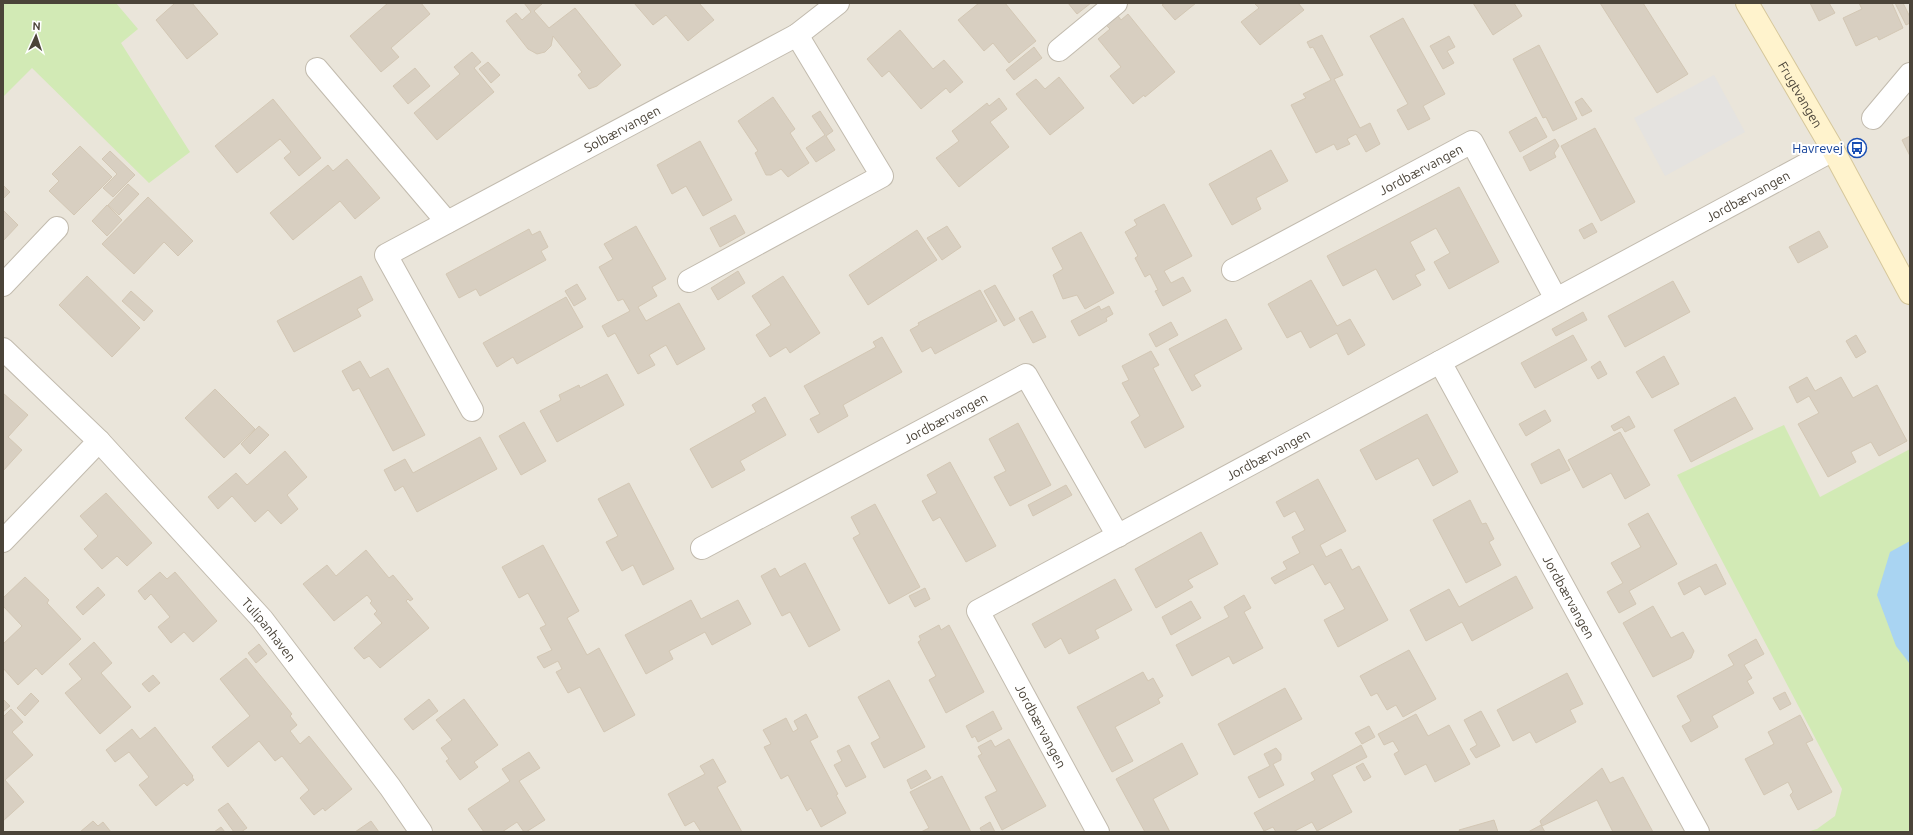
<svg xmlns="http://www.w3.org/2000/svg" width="1913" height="835" font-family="Ubuntu,sans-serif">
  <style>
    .residential { fill: #eae5da }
    .green { fill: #d2eab5 }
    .parking { fill: #e5e3e0 }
    .water { fill: #a9d4f2 }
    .building { fill: #d8cfc1; stroke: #d3c7b4 }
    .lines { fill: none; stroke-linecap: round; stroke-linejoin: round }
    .street-casing { stroke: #c2bbae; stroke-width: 24 }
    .secondary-casing { stroke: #d6c79b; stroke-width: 24 }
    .street { stroke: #fff; stroke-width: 22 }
    .secondary { stroke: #fff3cd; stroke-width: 22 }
    .labels { text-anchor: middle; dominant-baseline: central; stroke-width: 4; stroke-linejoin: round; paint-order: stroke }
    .street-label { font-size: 13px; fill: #4b4439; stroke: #fff }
    .transit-label { font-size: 13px; fill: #164399; stroke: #fff; text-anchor: end }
  </style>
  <rect width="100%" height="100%" fill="#f6f3ec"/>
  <path class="residential" d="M3,3H1910V832H3Z"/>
  <path class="green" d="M3,3H116L138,29L121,43L190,152L149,183L32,68L3,97Z
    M1784,425L1820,497L1910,449V832H1806L1817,829L1835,816L1842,789L1677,475Z"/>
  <path class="parking" d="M1714,75L1745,132L1665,176L1634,118Z"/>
  <path class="water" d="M1910,541V664L1896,646L1877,595L1890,552Z"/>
  <path class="building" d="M173,3H192L218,34L187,59L156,20L174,4Z
    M388,3H421L430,14L391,48L399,57L381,72L350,36Z
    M524,3H543L534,11L549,28L575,8L621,65L597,86L589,89L578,75L582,72L553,36L551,46L545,52L537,54L528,49L506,21L516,13L522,20L531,12Z
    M634,3H699L714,20L688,41L666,15L653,25Z
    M979,3H1005L1036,41L1009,63L993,43L984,51L958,20Z
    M1068,3H1091L1077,14Z
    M1165,3H1196L1175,20L1162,5Z
    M1254,3H1298L1304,10L1260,45L1241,22L1259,8Z
    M1473,3H1514L1522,16L1493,35Z
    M1600,3H1643L1688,74L1657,93Z
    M1810,3H1829L1835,13L1819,21Z
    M1859,3H1892L1903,28L1879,40L1877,36L1856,46L1843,18L1862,9Z
    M1895,3H1903L1910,17V23L1906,25Z
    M1116,13L1121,20L1128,14L1175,72L1145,97L1144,95L1133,104L1110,76L1121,67L1098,39L1110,29L1104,23Z
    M1403,18L1445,94L1423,106L1430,119L1408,130L1397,110L1408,104L1370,36Z
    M900,30L933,69L944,60L963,82L950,93L946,88L921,109L889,71L882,77L867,59Z
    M1322,35L1343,75L1334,79L1360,128L1370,123L1380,144L1366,152L1356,134L1347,139L1350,144L1337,150L1334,144L1316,153L1291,105L1306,98L1303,94L1331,80L1313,47L1310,48L1307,42Z
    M1449,36L1455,47L1447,51L1454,63L1443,69L1430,46Z
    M1539,45L1577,119L1553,131L1546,117L1543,118L1513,59Z
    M1034,47L1042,58L1014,80L1006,70Z
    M472,52L481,62L474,68L494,92L437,140L414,113L460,74L454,67Z
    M488,62L500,75L491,83L479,69Z
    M415,68L430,86L408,104L393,86Z
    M1059,77L1084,108L1050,135L1016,94L1036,79L1045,89Z
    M773,97L795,129L790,133L809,163L788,177L781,169L771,175H766L755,153L758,151L738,121Z
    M999,98L1007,109L990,122L1009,147L959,187L936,158L959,141L952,131L987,103L989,106Z
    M1582,98L1592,111L1582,116L1575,102Z
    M273,99L321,158L299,176L284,158L291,152L280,139L237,173L215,146Z
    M820,111L833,131L826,136L835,150L816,162L806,148L825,135L812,116Z
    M1536,117L1547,137L1520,152L1509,132Z
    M1595,128L1635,202L1601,221L1561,146Z
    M1910,136V156L1902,140Z
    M1555,139L1559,146L1554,153L1556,157L1530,171L1523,157Z
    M700,141L732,200L703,216L686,186L672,194L657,165Z
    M80,146L112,177L74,215L49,191L59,181L52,174Z
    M1271,150L1288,181L1256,198L1261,209L1232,225L1209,184Z
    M110,151L135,175L113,197L103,188L117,174L102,159Z
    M347,159L380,198L355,219L340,201L293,240L270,213L328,165L333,171Z
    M128,184L139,194L119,215L108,205Z
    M3,185L10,192L3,199Z
    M1459,187L1499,262L1449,289L1434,262L1450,253L1436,228L1410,242L1425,270L1415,275L1421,285L1393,300L1376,269L1343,286L1327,256Z
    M148,197L193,241L178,256L164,242L134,274L102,244Z
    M1164,204L1192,256L1164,271L1171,283L1183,277L1191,291L1163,306L1155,291L1158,290L1150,274L1145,277L1135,258L1138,256L1125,232L1137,225L1134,220Z
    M107,205L122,220L107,236L92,221Z
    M3,210L18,225L3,241Z
    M735,215L745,233L720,247L710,228Z
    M1592,223L1597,232L1584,239L1579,230Z
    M636,226L666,279L652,287L657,296L638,307L646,321L679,303L705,349L677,365L666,345L649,355L655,365L638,374L615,333L608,337L602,326L630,311L623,299L618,301L599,267L613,259L604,244Z
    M947,226L961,247L942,260L927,238Z
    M529,229L532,235L540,231L548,247L541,251L546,260L480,296L476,289L459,298L446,274Z
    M917,230L937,260L868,305L849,275Z
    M1819,231L1828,247L1798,263L1789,247Z
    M1081,232L1114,293L1085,309L1077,295L1063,299L1053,275L1063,269L1052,248Z
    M738,271L745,283L718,300L711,288Z
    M87,276L140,328L112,357L59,305Z
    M361,276L373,300L357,309L361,316L294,352L277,321Z
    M783,276L820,333L790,353L786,347L770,357L756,335L771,325L752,296Z
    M1311,280L1337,326L1350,319L1365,345L1348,355L1337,333L1310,348L1301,331L1287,338L1268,304Z
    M1673,281L1690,312L1625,347L1608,316Z
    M577,284L586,299L574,306L565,291Z
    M995,285L1015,320L1004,326L984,291Z
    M980,290L997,321L935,354L931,347L922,352L910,330L919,325L918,323Z
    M131,291L153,311L144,321L122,301Z
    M566,297L583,327L517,364L513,357L497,367L483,343Z
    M1099,306L1101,310L1109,306L1113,314L1106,318L1107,321L1079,336L1071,321Z
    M1032,311L1046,337L1033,343L1019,318Z
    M1583,312L1587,320L1556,336L1552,329Z
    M1226,319L1242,349L1194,375L1201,386L1192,391L1169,349Z
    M1171,322L1178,335L1156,347L1149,334Z
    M1573,335L1587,360L1535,388L1521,363Z
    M1856,335L1866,352L1856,358L1846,341Z
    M882,337L902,372L843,405L848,416L818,433L810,419L820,414L804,386L876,347L873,342Z
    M1151,351L1159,365L1153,368L1184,427L1145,448L1131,422L1140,416L1122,383L1129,380L1122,366Z
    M1664,356L1679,384L1652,398L1636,372Z
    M360,361L370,378L388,368L425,435L393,451L359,388L353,391L342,371Z
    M1600,361L1607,374L1598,379L1591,367Z
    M607,374L624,405L557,442L540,411L561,400L559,395L579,385L580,388Z
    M1807,377L1815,391L1841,377L1853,398L1877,385L1907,441L1879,456L1871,442L1851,452L1856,462L1828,477L1798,424L1819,413L1809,396L1797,403L1789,387Z
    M215,389L255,429L224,458L185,418Z
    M3,393L28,415L8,437L22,450L3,471Z
    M765,397L786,435L740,461L745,470L712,488L690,449L756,412L752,405Z
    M1735,397L1753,429L1691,462L1674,430Z
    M1545,410L1551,421L1526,436L1519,424Z
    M1427,414L1458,472L1433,486L1418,458L1376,480L1360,450Z
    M1629,416L1635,427L1625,432L1622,427L1614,431L1611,426Z
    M524,422L546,461L521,475L499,436Z
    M1018,423L1051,485L1010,506L994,477L1006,471L989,439Z
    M259,426L269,435L250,454L241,444Z
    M1620,432L1650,485L1625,499L1611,473L1583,488L1568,460Z
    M480,437L497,469L417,512L403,486L395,491L384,470L405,459L413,473Z
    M1559,449L1570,470L1541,484L1531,464Z
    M285,451L307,477L287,495L298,509L281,524L268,510L255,522L232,496L218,509L208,497L236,473L247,485Z
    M950,462L996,546L966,562L940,517L933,521L922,501L937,493L927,475Z
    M1318,479L1346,531L1320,545L1326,557L1341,549L1352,570L1359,566L1388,620L1338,647L1324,620L1345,609L1330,582L1325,585L1313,564L1275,584L1271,578L1287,569L1283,562L1300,553L1292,537L1305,530L1295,511L1284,517L1276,502Z
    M629,483L674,569L643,585L633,565L622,571L606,542L618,536L598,499Z
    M1066,485L1072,495L1033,516L1028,505Z
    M106,493L152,543L127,566L117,556L102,569L84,549L98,536L80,516Z
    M1470,500L1482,524L1486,523L1494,539L1489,542L1501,565L1466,583L1433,520Z
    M875,504L920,587L889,604L853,538L860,534L851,517Z
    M1648,513L1677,564L1629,591L1636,604L1619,613L1607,592L1623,583L1611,563L1641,547L1628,524Z
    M1201,532L1218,564L1188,580L1193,587L1156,608L1135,569Z
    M543,545L579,611L567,618L587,655L599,648L635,715L604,732L580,687L568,693L556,672L562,669L558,661L544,668L537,657L552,650L540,628L546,625L528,593L519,598L502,567Z
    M366,550L389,578L393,575L413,599L410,601L408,599L406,601L429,628L380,668L369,656L364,659L354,648L382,623L374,614L377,611L370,603L372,601L367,595L334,621L303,584L327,565L336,576Z
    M805,563L840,630L809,647L790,612L782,616L761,576L775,568L780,577Z
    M1716,564L1726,584L1705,595L1700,586L1684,595L1678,583Z
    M160,572L167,579L175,572L217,621L193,642L184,632L171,643L158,627L170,617L151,594L145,600L138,591Z
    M1516,576L1533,608L1472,641L1462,622L1426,641L1410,610L1449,589L1459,607Z
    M25,577L49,600L47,603L81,639L42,675L36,668L18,685L3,668V644L22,626L3,606V598Z
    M1115,579L1132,610L1095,630L1099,638L1069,654L1061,638L1045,648L1032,624Z
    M98,587L105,595L83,615L76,607Z
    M925,588L930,599L915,607L909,596Z
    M1244,595L1251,608L1244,612L1263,648L1233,664L1229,656L1192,676L1176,645L1229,617L1224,607Z
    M691,600L701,619L738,600L751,624L712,645L705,632L669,651L673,659L646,674L625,635Z
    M1191,601L1201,618L1171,635L1162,617Z
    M1653,606L1671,638L1683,632L1694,651L1691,658L1653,677L1623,623Z
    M939,625L941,630L949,625L984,692L946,713L929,680L936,676L918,642L921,640L919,636Z
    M1756,639L1764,654L1744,665L1752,678L1747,681L1754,693L1712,716L1718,727L1691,742L1682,726L1691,721L1677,696L1734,665L1728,655Z
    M94,642L112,663L101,673L131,707L100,734L65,693L82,679L69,664Z
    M259,644L267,654L256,663L248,653Z
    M1409,650L1436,699L1403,717L1396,705L1387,710L1377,693L1371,696L1360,676Z
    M246,658L292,714L290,716L297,725L290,731L300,744L309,736L352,789L325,811L323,808L314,815L300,798L309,790L282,756L275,761L259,741L228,767L212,747L250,716L220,679Z
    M1143,672L1148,681L1153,678L1163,696L1158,699L1160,703L1115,727L1133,761L1112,772L1077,707Z
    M1567,673L1583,704L1570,710L1576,722L1536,743L1530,732L1513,741L1497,710Z
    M153,675L160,683L149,692L142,684Z
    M889,680L925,747L884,768L871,743L880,738L858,697Z
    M1285,688L1302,719L1234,755L1218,724Z
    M1785,692L1791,704L1780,710L1773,698Z
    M31,693L39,701L25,716L17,708Z
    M3,699L10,706L3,712Z
    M429,699L438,711L413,730L404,719Z
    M464,699L498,745L474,762L478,767L460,780L446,761L449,759L441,748L452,740L436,720Z
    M11,709L23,722L12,732L33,755L5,780L24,802L3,821V717Z
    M993,711L1002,729L978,742L975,736L972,738L966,726Z
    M1481,711L1500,746L1476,758L1470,749L1477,745L1464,720Z
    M806,714L818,737L810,741L838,794L836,795L846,813L821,827L811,808L807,811L788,775L781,779L764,747L771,744L763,730L786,718L793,732L798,729L794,721Z
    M1416,714L1428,736L1449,725L1470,764L1435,782L1426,764L1405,775L1394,754L1399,751L1393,741L1384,745L1378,734Z
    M1800,715L1813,740L1806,743L1832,792L1798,810L1790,795L1793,792L1788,782L1764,795L1745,759L1774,744L1768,732Z
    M1369,726L1375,737L1362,744L1355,733Z
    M155,727L193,776L192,777L194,780L187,786L184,783L156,806L139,785L149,777L129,752L115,762L106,750L132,729L140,739Z
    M1009,739L1046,806L1002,830L985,797L997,791L978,756L982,754L978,747L991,740L995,747Z
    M1182,743L1198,774L1153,799L1170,832H1145L1116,779Z
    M849,745L866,777L846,787L834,765L842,761L837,751Z
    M1361,745L1367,757L1332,775L1352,812L1317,831L1312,822L1293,832H1276L1273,827L1264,831L1254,813L1315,780L1311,773Z
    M1276,748L1281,754V760L1273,764L1284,785L1259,798L1248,777L1270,766L1264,754Z
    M529,752L540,768L519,781L545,820L526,832H524L517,822L502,832H484L468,809L510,781L502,769Z
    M713,759L726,782L717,787L742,832H701L694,821L685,826L668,794L705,774L700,766Z
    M1363,763L1371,777L1364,781L1356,767Z
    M1602,768L1610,783L1623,777L1653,832H1613L1597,800L1542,826L1540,821Z
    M926,770L931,778L911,789L907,780Z
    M942,776L971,832H921L929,828L910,792Z
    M228,803L247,828L241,832H234L218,810Z
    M1494,820L1498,832H1460L1459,830Z
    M93,821L98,826L103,822L111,832H80Z
    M371,821L379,832H355Z
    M990,822L995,832H982L980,828Z
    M1541,825L1545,832H1528Z
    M221,827L225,832H214Z"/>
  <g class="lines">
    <defs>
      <g id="street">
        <path d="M1059,50L1116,3"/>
        <path d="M317,69L447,222"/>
        <path d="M1873,118L1910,74"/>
        <path id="s1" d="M1233,270L1472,142L1556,299"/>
        <path d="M689,281L882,176L797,35"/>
        <path d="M3,285L57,228"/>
        <path id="s2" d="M3,349L99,441L262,619L390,787L421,832"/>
        <path id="s3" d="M1440,362L1698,832"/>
        <path id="s4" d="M472,410L386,255L797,35L838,3"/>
        <path d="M3,541L99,441"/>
        <path id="s5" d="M702,548L1026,375L1118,536"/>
        <path id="s6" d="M1098,832L978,611L1833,150"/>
      </g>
      <g id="secondary">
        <path id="s7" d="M1747,3L1833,150L1910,293"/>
      </g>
    </defs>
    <use href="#street" class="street-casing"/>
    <use href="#secondary" class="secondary-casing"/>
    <use href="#street" class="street"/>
    <use href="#secondary" class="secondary"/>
  </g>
  <defs>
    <symbol id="bus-ring" viewBox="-11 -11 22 22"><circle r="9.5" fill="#fff" stroke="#1a4fb4" stroke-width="1.5"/><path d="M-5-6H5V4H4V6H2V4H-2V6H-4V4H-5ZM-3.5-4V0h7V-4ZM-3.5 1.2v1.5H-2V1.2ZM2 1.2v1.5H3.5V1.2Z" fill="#1a4fb4"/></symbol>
  </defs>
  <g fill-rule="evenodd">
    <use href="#bus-ring" x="1846" y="137" width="22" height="22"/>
  </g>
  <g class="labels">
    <g class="street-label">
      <text stroke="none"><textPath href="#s7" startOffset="106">Frugtvangen</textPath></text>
      <text stroke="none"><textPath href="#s4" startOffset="445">Solbærvangen</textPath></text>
      <text stroke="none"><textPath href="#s1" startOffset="213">Jordbærvangen</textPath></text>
      <text stroke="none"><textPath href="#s6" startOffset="1126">Jordbærvangen</textPath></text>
      <text stroke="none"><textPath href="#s5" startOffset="276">Jordbærvangen</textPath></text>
      <text stroke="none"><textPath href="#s6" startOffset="581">Jordbærvangen</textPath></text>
      <text stroke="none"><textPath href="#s3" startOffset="268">Jordbærvangen</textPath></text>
      <text stroke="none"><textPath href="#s2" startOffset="387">Tulipanhaven</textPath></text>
      <text transform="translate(1041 726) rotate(62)">Jordbærvangen</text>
    </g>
    <g class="transit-label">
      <text x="1843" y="148">Havrevej</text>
    </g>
  </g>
  <rect width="1913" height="835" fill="none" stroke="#4b4439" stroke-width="8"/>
  <g transform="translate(36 36) rotate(3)" stroke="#ffffff" stroke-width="3" paint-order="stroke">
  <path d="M0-3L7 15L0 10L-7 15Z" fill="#4b4439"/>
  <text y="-6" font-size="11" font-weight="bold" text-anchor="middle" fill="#4b4439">N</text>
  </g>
</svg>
